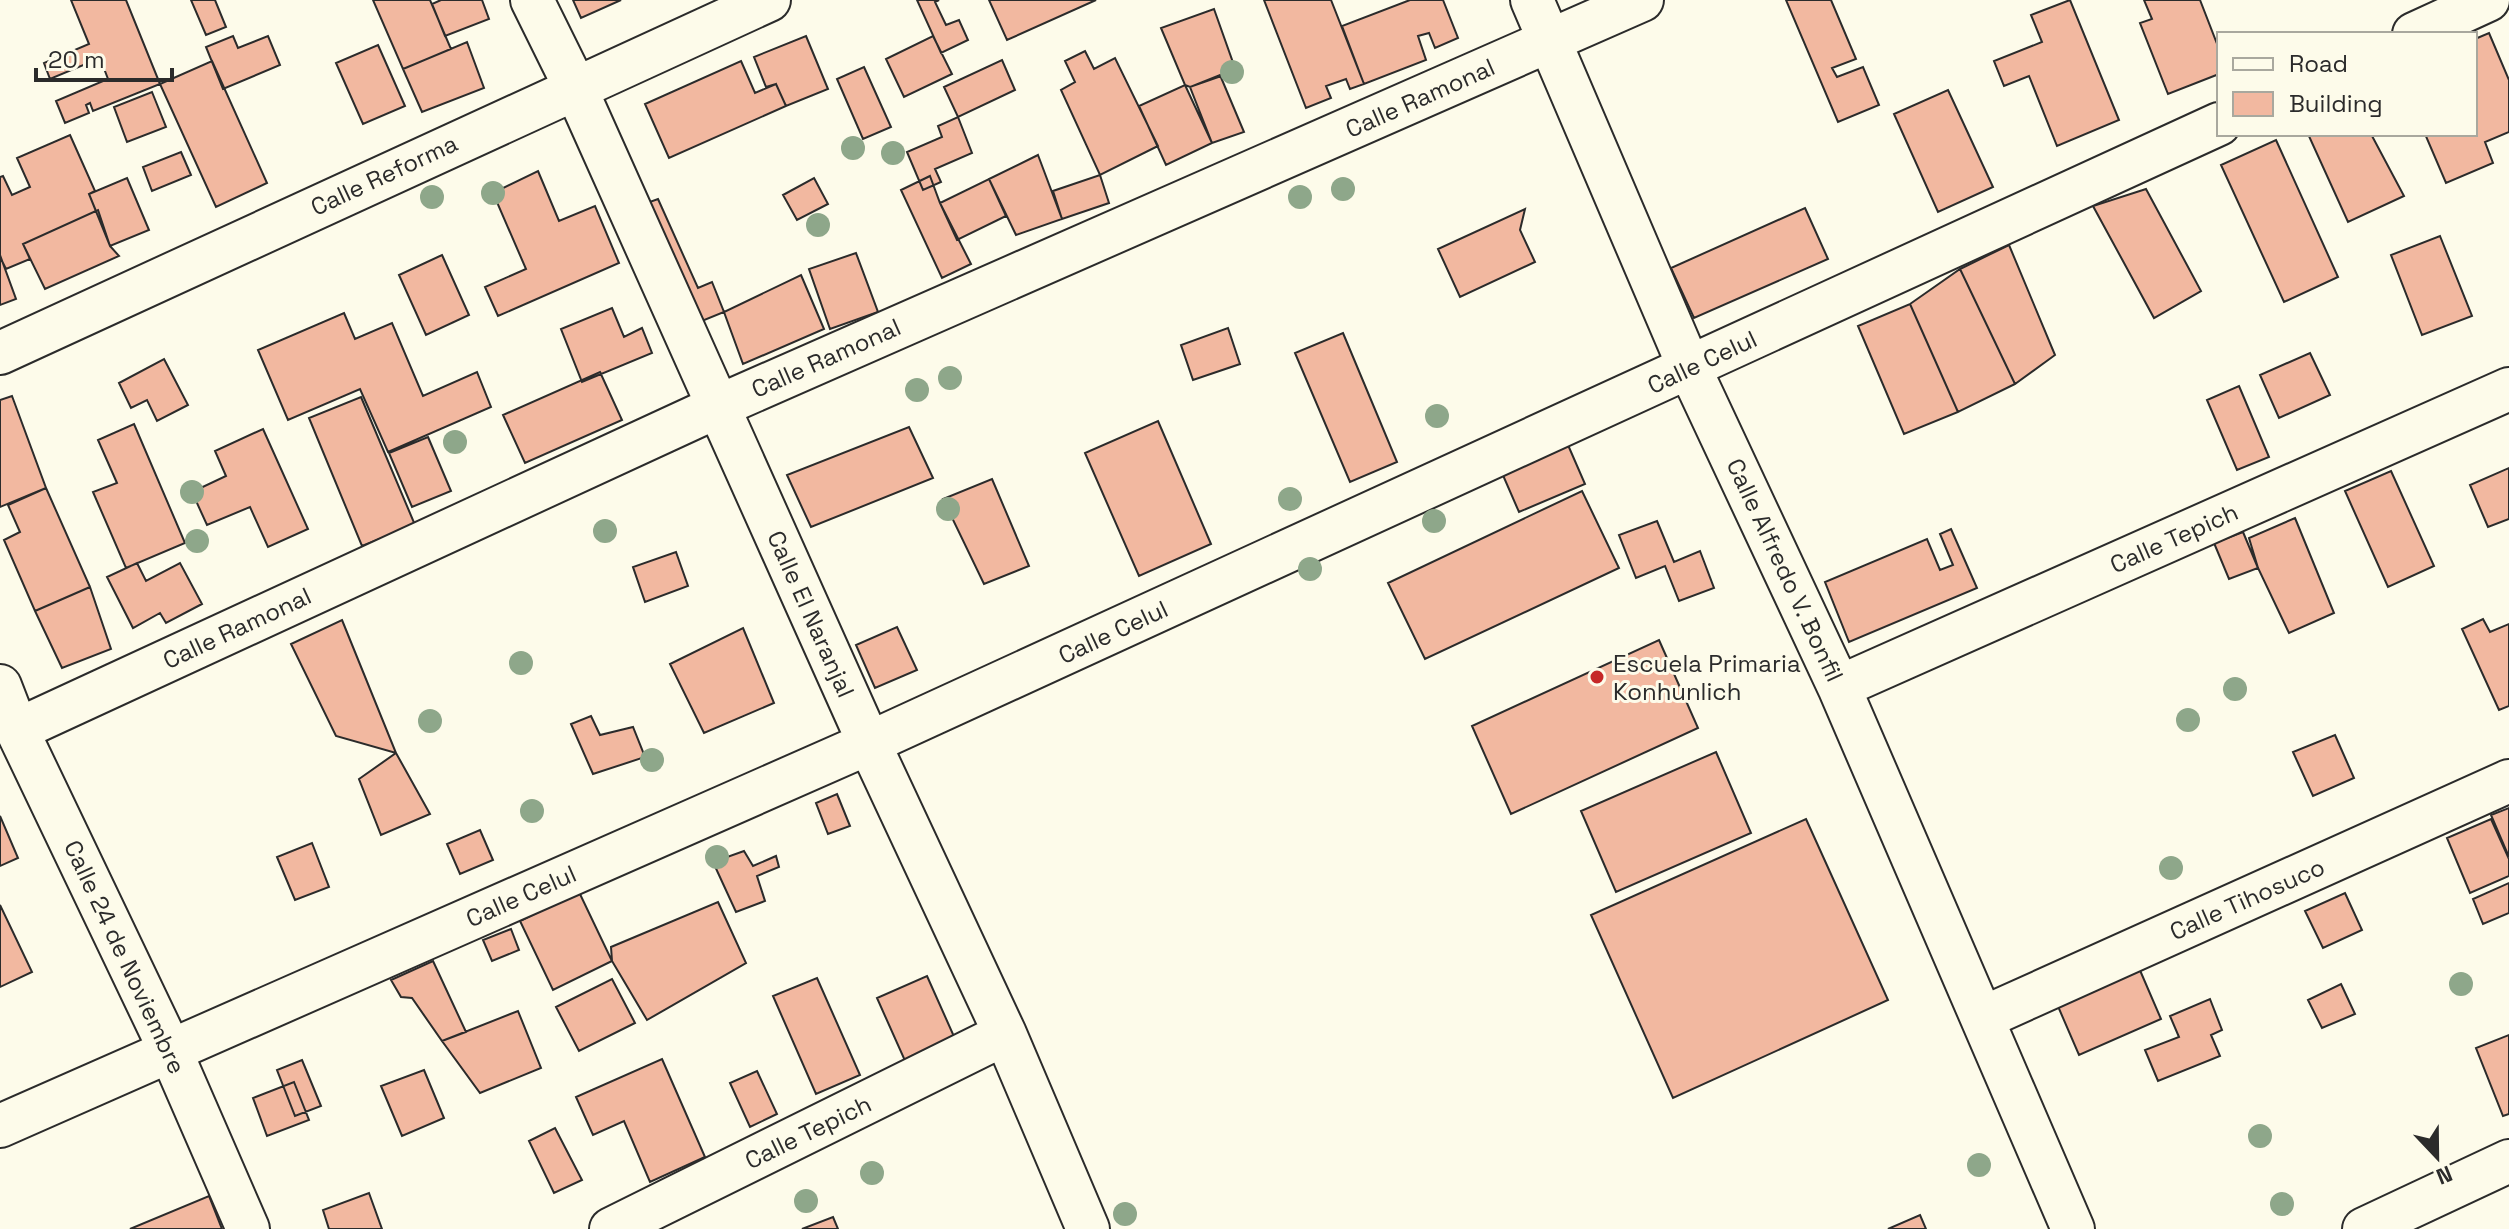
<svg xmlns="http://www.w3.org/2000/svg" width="2509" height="1229" font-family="'Space Grotesk',sans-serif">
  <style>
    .building { fill: #f2b8a0; stroke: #2b2b2b; stroke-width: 2 }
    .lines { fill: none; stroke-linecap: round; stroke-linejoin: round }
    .street-casing { stroke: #2b2b2b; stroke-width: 46 }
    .street { stroke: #fdfbea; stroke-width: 42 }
    .tree { fill: #8ea78a }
    .poi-dot { fill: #c62828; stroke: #fdfbea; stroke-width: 3 }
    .labels { text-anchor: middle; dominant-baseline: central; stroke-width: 6; stroke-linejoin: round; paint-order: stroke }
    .street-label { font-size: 24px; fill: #2b2b2b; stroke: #fdfbea }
    .poi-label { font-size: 24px; fill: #2b2b2b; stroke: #fdfbea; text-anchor: start }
  </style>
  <rect width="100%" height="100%" fill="#fdfbea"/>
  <path class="building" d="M71,0H126L160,84L93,111L90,103L86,105L89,113L65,123L56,101L108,79L100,58L50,79L44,63L89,44Z
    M191,0H215L226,27L206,35Z
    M373,0H430L451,49L403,69Z
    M441,0H482L489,19L445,36L432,4Z
    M573,0H621L581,18Z
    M917,0H939L935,2L946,25L959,20L968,40L941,53Z
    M989,0H1096L1007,40Z
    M1264,0H1331L1364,84L1350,89L1346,79L1326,86L1331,98L1306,108Z
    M1410,0H1443L1458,38L1435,48L1429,33L1418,36L1426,60L1364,84L1342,26Z
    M1786,0H1831L1856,59L1832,68L1837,77L1863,67L1879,105L1838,122Z
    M2070,0L2119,120L2057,146L2029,76L2004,86L1994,61L2042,42L2031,15Z
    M2144,0H2200L2219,49V74L2168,94L2140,23L2152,19Z
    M1214,9L1236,71L1190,87L1185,85L1161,28Z
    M2489,33L2509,80V132L2485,142L2493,163L2446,183L2425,134H2475V39Z
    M233,36L238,48L268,36L280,65L223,89L206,47Z
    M806,36L828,89L786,106L776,84L766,87L754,57Z
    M933,36L952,74L904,97L886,59Z
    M467,42L484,88L422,112L403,69Z
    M378,45L405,106L363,124L336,63Z
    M1085,51L1094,69L1115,58L1158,146L1100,175L1061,90L1075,82L1065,61Z
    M1002,60L1015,90L958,117L944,87Z
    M212,61L267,183L216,207L160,84Z
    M741,61L755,93L776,84L786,106L669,158L645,104Z
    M864,67L891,127L863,139L837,79Z
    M1220,75L1244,132L1212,143L1190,87Z
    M1185,85L1212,143L1166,165L1139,106Z
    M1948,90L1993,187L1938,212L1894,114Z
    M152,92L166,127L127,142L114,107Z
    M958,117L972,153L935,169L941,182L923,190L907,152L942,137L938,126Z
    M2308,134H2371L2404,196L2348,222Z
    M70,135L95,191L89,194L96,211L23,244L30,259L6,269L0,257V177L3,176L12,195L30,187L17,158Z
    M2276,140L2338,277L2284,302L2221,165Z
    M181,152L191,175L152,191L143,167Z
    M1038,155L1062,219L1016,235L989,179Z
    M538,171L559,221L595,206L619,263L498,316L485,287L526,269L493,193Z
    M1100,175L1109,203L1062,219L1053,191Z
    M930,176L940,203L971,264L942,278L901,190Z
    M127,178L149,230L110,246L89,194Z
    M814,178L828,204L797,220L783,195Z
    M989,179L1006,216L957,240L940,203Z
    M2146,189L2201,291L2154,318L2093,206Z
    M658,199L698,288L712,282L724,312L697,323L644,204Z
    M1805,208L1828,259L1694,318L1671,268Z
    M1525,209L1520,230L1535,262L1460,297L1438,249Z
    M98,210L110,246L119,256L45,289L23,244Z
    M2440,236L2472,316L2422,335L2391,255Z
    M2009,245L2055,355L2015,384L1960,269Z
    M856,253L878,312L830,329L809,269Z
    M0,255L16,299L0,305Z
    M442,255L469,315L426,335L399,275Z
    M1960,269L2015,384L1958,412L1910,304Z
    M801,275L824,329L743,364L724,312Z
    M1910,304L1958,412L1904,434L1858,326Z
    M612,308L624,337L642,328L652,353L582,382L561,329Z
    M344,313L355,339L392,323L423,396L477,372L491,407L388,452L360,389L288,420L258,350Z
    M1228,328L1240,364L1193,380L1181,345Z
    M1343,333L1397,462L1350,482L1295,353Z
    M2310,353L2330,395L2279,418L2260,375Z
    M164,359L188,405L157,421L147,400L131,408L119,383Z
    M600,372L622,420L525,463L503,415Z
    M2239,386L2269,457L2237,470L2207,400Z
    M12,396L46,488L0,507V400Z
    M361,397L415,525L362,546L309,418Z
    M1158,421L1211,544L1139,576L1085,453Z
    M134,424L185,543L126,568L93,492L117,483L98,440Z
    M909,427L933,478L811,527L787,475Z
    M263,429L308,529L268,547L250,507L207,525L192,492L226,476L215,451Z
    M428,437L451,491L412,507L389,453Z
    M1568,445L1585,484L1519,512L1502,473Z
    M2509,468V519L2488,527L2470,485Z
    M2391,471L2434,566L2388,587L2345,491Z
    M992,479L1029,566L984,584L943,499Z
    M46,488L90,587L35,611L4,540L20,532L8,505Z
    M1582,491L1619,568L1425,659L1388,583Z
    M2295,518L2334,613L2289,633L2258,568L2249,538Z
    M1657,521L1674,562L1700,551L1714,588L1679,601L1665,566L1636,578L1619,535Z
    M1951,529L1977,588L1849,642L1825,582L1927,539L1940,570L1953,565L1940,534Z
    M2243,532L2258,568L2229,579L2214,543Z
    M676,552L688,586L645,602L633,567Z
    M137,563L146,581L180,563L202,604L166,623L160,613L133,628L107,577Z
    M90,587L111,649L62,668L35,611Z
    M2483,619L2490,632L2509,624V706L2499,710L2462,629Z
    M342,620L396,753L336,736L291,644Z
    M897,627L917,670L875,688L856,645Z
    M743,628L774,703L704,733L670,664Z
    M1659,640L1698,728L1511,814L1472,726Z
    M591,716L600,735L633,727L645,757L593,774L571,724Z
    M2335,735L2354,778L2313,796L2293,752Z
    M1716,752L1751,833L1616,892L1581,811Z
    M396,753L430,814L381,835L359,779Z
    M837,794L850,826L828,834L816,803Z
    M2509,808V857L2491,815Z
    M0,816L18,858L0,866Z
    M1806,819L1888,1000L1673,1098L1591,915Z
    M2491,819L2509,859V876L2470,893L2447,838Z
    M480,830L493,860L460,874L447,844Z
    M312,843L329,887L295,900L277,857Z
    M744,851L753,866L776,856L779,867L757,876L765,901L736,912L713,862Z
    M2509,883V913L2483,924L2473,899Z
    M579,892L612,961L553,990L520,921Z
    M2345,893L2362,930L2323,948L2305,911Z
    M718,902L746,963L647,1020L612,961L611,947Z
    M0,905L32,972L0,987Z
    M511,929L519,950L492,961L483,940Z
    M433,961L466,1032L442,1041L412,998L401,997L391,980Z
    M2139,968L2161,1019L2079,1055L2057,1004Z
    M927,976L956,1041L906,1063L877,998Z
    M817,978L860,1075L816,1094L773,996Z
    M612,979L635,1023L579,1051L556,1007Z
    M2341,984L2355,1014L2322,1028L2308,1000Z
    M2210,999L2222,1030L2211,1035L2220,1056L2158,1081L2145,1050L2179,1037L2170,1016Z
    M518,1011L541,1068L480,1093L442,1041Z
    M2509,1035V1114L2503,1116L2476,1048Z
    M662,1059L705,1157L650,1182L624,1121L593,1135L576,1097Z
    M302,1060L321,1106L295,1116L277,1070Z
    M424,1070L444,1118L402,1136L381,1086Z
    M757,1071L777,1114L750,1127L730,1083Z
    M294,1082L309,1120L267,1136L253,1098Z
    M555,1128L582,1180L554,1193L529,1141Z
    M369,1193L382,1229H329L323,1210Z
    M209,1196L222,1229H130Z
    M1920,1215L1926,1229H1888Z
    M833,1217L838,1229H802Z"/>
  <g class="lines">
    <defs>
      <path id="street" d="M532,0L575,87L869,743L1005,1034L1088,1229
        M1532,0L1689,367L1839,687L2073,1229
        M2414,34L2488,0
        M0,353L769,0
        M0,686L17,730L170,1050L248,1229
        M1839,687L2509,389
        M17,730L719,406L1642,0
        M1985,1017L2509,781
        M0,1126L869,743L2219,124
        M611,1229L1005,1034
        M2364,1229L2509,1161"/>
    </defs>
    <use href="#street" class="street-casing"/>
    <use href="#street" class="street"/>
  </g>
  <g class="tree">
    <circle cx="1232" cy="72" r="12"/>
    <circle cx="853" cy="148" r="12"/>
    <circle cx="893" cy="153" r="12"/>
    <circle cx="1343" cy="189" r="12"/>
    <circle cx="493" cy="193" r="12"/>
    <circle cx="432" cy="197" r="12"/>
    <circle cx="1300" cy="197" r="12"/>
    <circle cx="818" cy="225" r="12"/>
    <circle cx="950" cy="378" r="12"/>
    <circle cx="917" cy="390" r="12"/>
    <circle cx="1437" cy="416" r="12"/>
    <circle cx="455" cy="442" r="12"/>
    <circle cx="192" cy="492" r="12"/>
    <circle cx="1290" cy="499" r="12"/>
    <circle cx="948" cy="509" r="12"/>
    <circle cx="1434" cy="521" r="12"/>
    <circle cx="605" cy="531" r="12"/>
    <circle cx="197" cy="541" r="12"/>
    <circle cx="1310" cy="569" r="12"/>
    <circle cx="521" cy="663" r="12"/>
    <circle cx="2235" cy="689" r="12"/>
    <circle cx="2188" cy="720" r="12"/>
    <circle cx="430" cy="721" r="12"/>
    <circle cx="652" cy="760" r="12"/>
    <circle cx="532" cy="811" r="12"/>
    <circle cx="717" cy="857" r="12"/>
    <circle cx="2171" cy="868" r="12"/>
    <circle cx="2461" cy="984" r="12"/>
    <circle cx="2260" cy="1136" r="12"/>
    <circle cx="1979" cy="1165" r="12"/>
    <circle cx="872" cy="1173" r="12"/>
    <circle cx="806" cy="1201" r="12"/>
    <circle cx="2282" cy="1204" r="12"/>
    <circle cx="1125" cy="1214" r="12"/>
  </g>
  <circle class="poi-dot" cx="1597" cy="677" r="8"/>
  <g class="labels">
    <g class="street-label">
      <text transform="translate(1420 98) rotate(-24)">Calle Ramonal</text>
      <text transform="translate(384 175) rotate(-25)">Calle Reforma</text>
      <text transform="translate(826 358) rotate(-24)">Calle Ramonal</text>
      <text transform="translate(1702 362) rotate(-25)">Calle Celul</text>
      <text transform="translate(2174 538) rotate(-24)">Calle Tepich</text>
      <text transform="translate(1785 570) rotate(65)">Calle Alfredo V. Bonfil</text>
      <text transform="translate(811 614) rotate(66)">Calle El Naranjal</text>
      <text transform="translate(237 628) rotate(-25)">Calle Ramonal</text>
      <text transform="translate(1113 632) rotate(-25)">Calle Celul</text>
      <text transform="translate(521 896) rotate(-24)">Calle Celul</text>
      <text transform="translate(2247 899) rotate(-24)">Calle Tihosuco</text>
      <text transform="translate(125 957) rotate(65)">Calle 24 de Noviembre</text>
      <text transform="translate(808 1132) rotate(-26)">Calle Tepich</text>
    </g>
    <g class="poi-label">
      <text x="1613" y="663">Escuela Primaria<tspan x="1613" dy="28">Konhunlich</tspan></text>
    </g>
  </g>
  <rect x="2217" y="32" width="260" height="104" fill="#fdfbea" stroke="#a9a89e" stroke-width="2"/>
  <rect x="2233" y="58" width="40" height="12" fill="#fdfbea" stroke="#a9a89e" stroke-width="2"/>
  <text x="2289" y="72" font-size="24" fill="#2b2b2b">Road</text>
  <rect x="2233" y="92" width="40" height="24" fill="#f2b8a0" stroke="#a9a89e" stroke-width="2"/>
  <text x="2289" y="112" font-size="24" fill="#2b2b2b">Building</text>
  <g transform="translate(2437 1157) rotate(158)" stroke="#fdfbea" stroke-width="6" paint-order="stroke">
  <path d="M0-6L14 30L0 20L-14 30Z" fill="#2b2b2b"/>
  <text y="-12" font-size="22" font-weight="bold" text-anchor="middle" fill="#2b2b2b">N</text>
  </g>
  <path d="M36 68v12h136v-12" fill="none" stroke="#2b2b2b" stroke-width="4"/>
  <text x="48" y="68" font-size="24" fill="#2b2b2b" stroke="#fdfbea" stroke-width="6" paint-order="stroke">20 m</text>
</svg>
